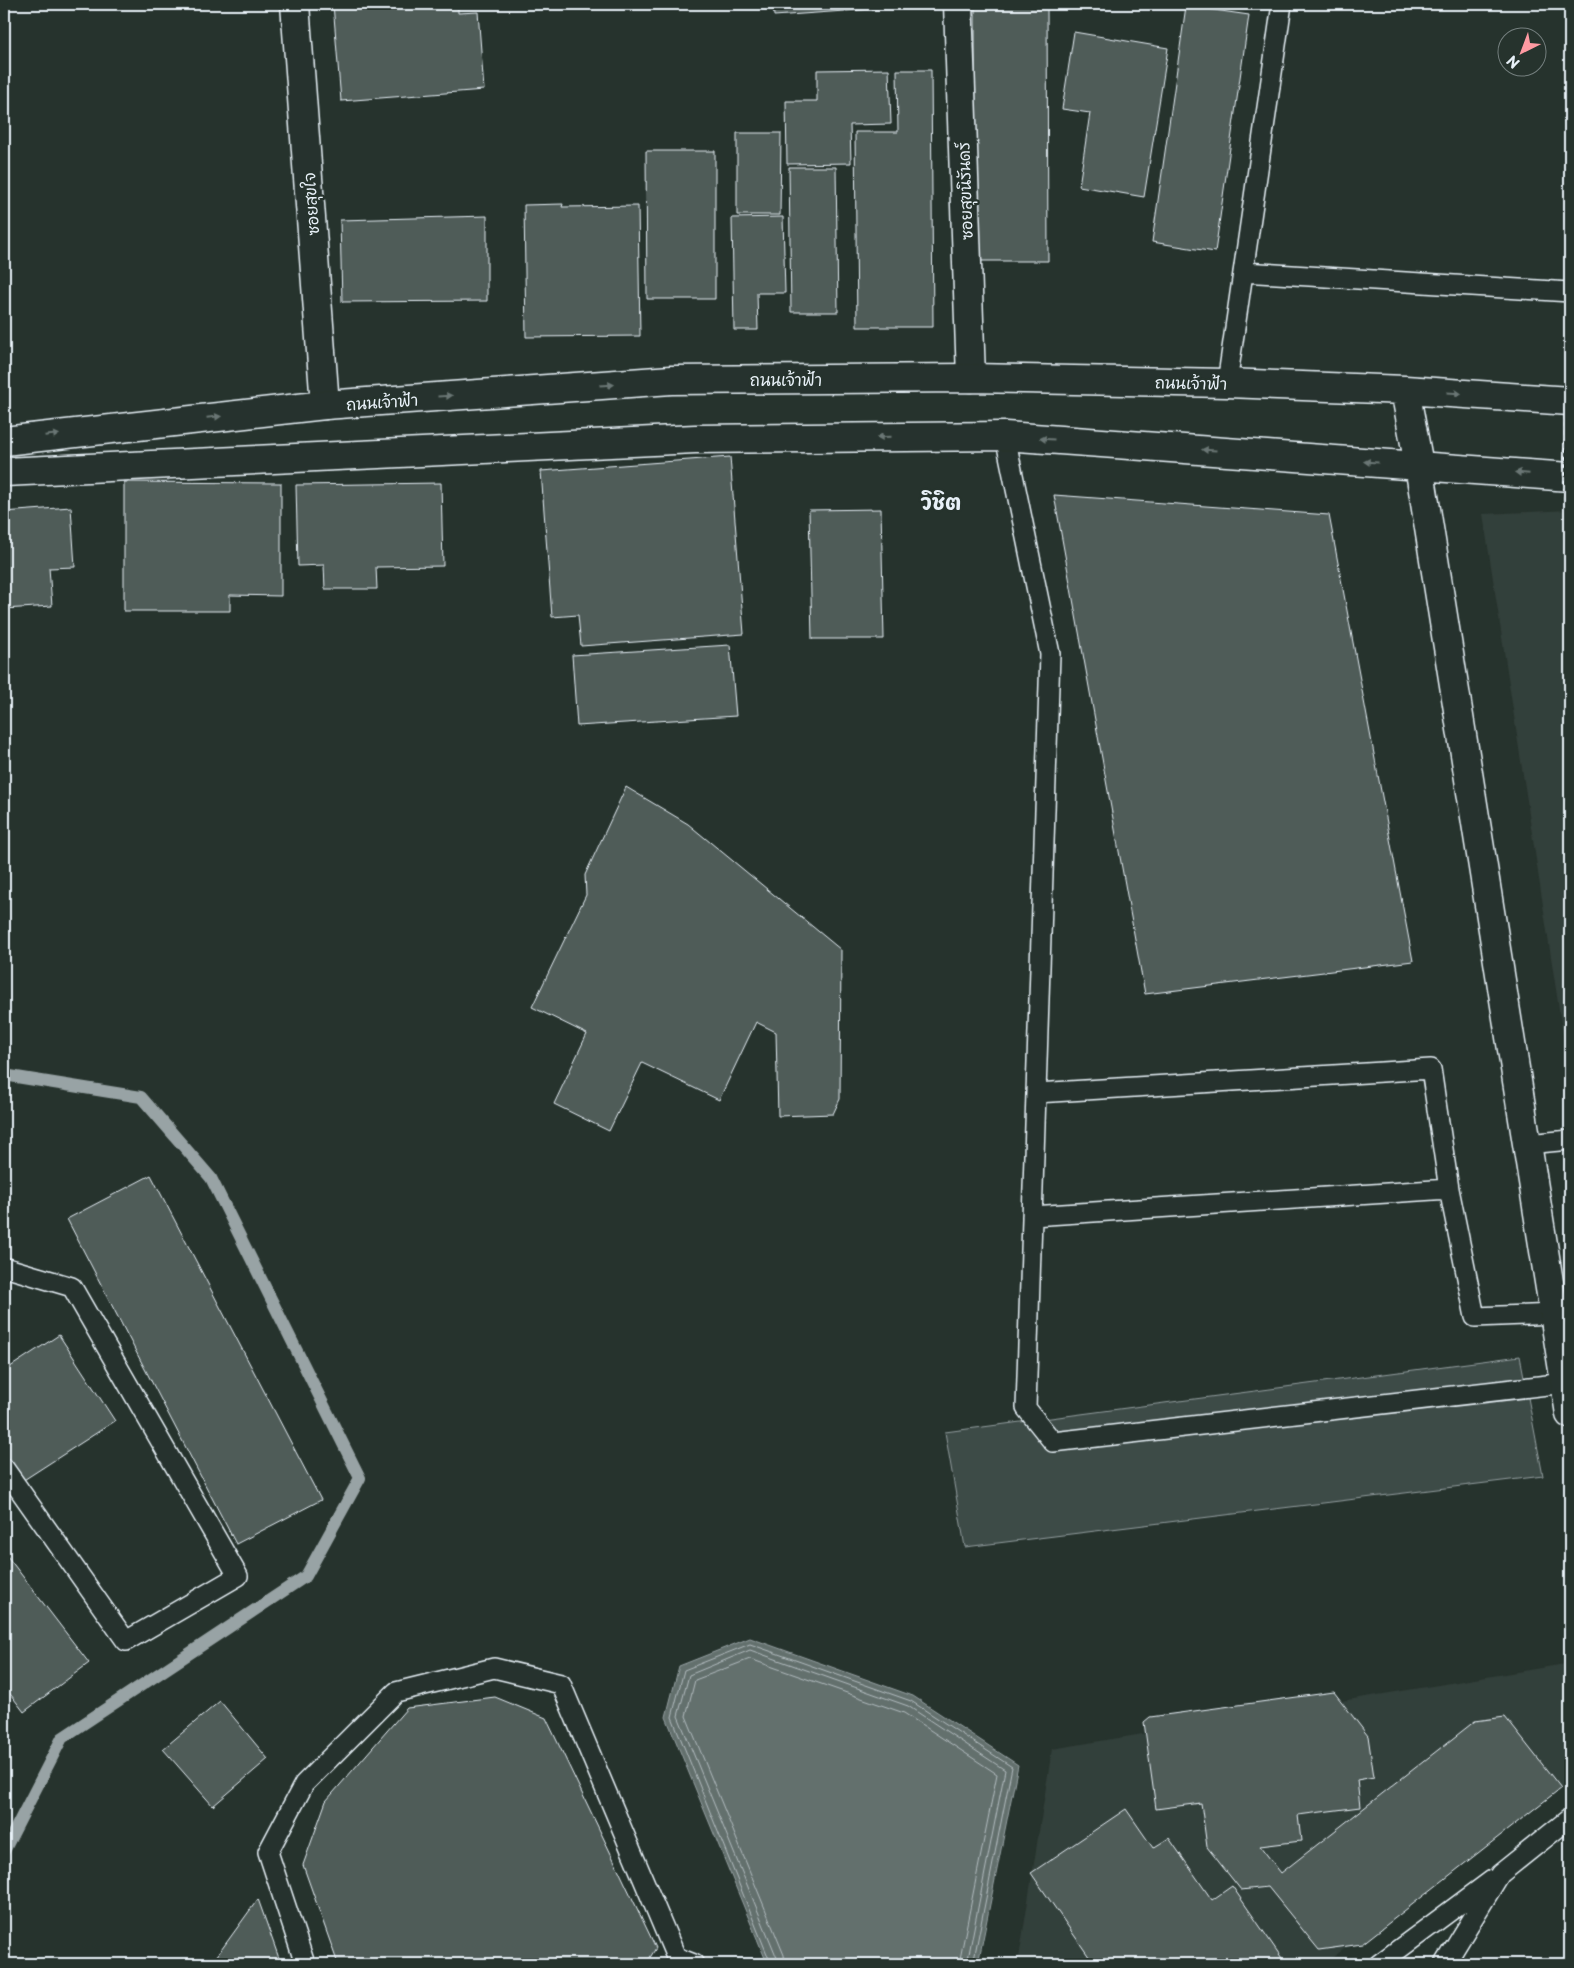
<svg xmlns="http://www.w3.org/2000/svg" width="1574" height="1968" font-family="'Playpen Sans','Playpen Sans Thai',sans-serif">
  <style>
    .built { fill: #333f3a }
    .green { fill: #3e4b47; stroke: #939ea0 }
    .water { fill: #636f6d; stroke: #98a3a5 }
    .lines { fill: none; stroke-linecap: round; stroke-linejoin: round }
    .shore { stroke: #b3bdc0; stroke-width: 1 }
    .stream { stroke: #98a3a5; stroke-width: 12 }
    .building { fill: #505c59; stroke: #e8f1f8 }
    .lane-casing { stroke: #e8f1f8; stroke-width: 22 }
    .street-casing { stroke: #e8f1f8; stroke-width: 31 }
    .secondary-casing { stroke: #e8f1f8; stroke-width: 31 }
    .lane { stroke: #26332d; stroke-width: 19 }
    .street { stroke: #26332d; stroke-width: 28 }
    .secondary { stroke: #26332d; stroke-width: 28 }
    .path-bridge { stroke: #e8f1f8; stroke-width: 3; stroke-dasharray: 4 4; stroke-linecap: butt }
    .oneway { fill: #6a7674 }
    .labels { text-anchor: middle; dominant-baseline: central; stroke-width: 4.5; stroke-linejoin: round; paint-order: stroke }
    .street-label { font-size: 16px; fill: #e8f1f8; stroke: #26332d }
    .district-label { font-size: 21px; font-weight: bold; fill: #e8f1f8; stroke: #26332d }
  </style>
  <rect width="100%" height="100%" fill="#26332d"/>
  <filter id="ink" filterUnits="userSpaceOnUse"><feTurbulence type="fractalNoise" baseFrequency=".02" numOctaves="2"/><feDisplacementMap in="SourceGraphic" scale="10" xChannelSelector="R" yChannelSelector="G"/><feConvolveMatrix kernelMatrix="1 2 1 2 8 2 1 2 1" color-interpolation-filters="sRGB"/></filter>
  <g filter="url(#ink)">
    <path class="built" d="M1570,510V1081L1483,514Z
      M1565,1664L1570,1720V1780L1324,1964H1018L1052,1749Z"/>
    <path class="green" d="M1520,1356L1543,1476L965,1547L945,1432Z"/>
    <path class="water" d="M750,1638L913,1696L1018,1765L978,1964L767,1963L666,1717L679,1666Z"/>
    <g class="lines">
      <path class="shore" d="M771,1964L672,1717L684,1670L750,1644L911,1701L1012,1767L973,1964
        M778,1964L777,1958L678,1716L689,1675L750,1650L908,1706L1005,1770L967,1964
        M785,1964L784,1955L686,1716L695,1680L750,1659L904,1713L997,1774L959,1964"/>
      <path class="stream" d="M4,1075L141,1097L211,1178L360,1478L306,1576L62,1738L4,1851"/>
    </g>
    <path class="building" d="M333,4H458V13L478,12L484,90L341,101Z
      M773,4H914L915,6L774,16Z
      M975,4H1047L1048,261H975Z
      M1186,6L1249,15L1215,252L1152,242Z
      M1074,32L1168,48L1144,197L1079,186L1090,113L1062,109Z
      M889,69L891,124L850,125L851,163L787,164L786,101H817V70Z
      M897,70H931L933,327H857L855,132H898Z
      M737,133H781L780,215H737Z
      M646,151H715V299H647Z
      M789,167H836L838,312H791Z
      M563,204L562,207L638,206L640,336L526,337L524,205Z
      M487,216V301L342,302L340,220Z
      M783,217L785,293H757L758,330H734L732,218Z
      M730,457L744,634L581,646L578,615L552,617L541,471Z
      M124,482L281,483V596L230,595V611H124Z
      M441,483L443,566L376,567L377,589H325L324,565L298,566L296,485Z
      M1054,495L1329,515L1413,961L1145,994Z
      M71,507L75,567L49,568L52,606L4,609V512Z
      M881,509L884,639H812L809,510Z
      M730,645L736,716L577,726L572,655Z
      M626,787L688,824L841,950L840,1099L833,1114L778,1116L776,1032L756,1022L719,1100L642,1063L609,1131L554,1104L587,1034L532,1007L586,895L585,875Z
      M151,1175L321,1500L236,1544L67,1219Z
      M59,1335L115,1421L16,1485L4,1466V1371Z
      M4,1552L89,1663L24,1712L4,1686Z
      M1334,1692L1368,1736L1374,1777L1357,1780L1360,1807L1298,1815L1301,1841L1260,1846L1281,1873L1475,1721L1505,1717L1561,1788L1362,1944L1319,1950L1268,1887L1241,1890L1207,1847L1201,1803L1156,1809L1144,1722L1150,1717Z
      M495,1697L546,1718L656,1948L646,1964H338L303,1865L326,1801L407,1708Z
      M220,1701L268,1759L213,1806L163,1749Z
      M1126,1809L1153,1848L1169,1838L1212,1900L1232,1886L1286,1964H1094L1031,1873Z
      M258,1899L281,1964H211Z"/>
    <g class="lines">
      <defs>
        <path id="lane" d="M1243,272L1570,292
          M1227,383L1282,4
          M1005,436L1050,654L1036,1093L1431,1069L1449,1189L1475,1317L1555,1314
          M1036,1093L1026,1408L1053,1442L1565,1383
          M1527,1144L1570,1140
          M1032,1216L1449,1189
          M4,1267L72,1287L238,1576L126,1641L4,1468
          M305,1964L268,1852L304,1784L396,1692L494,1668L561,1684L676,1957L694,1964
          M1379,1964L1492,1880
          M1445,1964L1500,1874L1570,1818"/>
        <path id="street" d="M295,4L325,405
          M958,4L971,378"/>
        <path id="secondary" d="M1405,390L1419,465L1570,1414
          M4,441L325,405L671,380L971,378L1227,383L1405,390L1570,401
          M4,472L695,439L1005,436L1570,477"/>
      </defs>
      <use href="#lane" class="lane-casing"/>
      <use href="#street" class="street-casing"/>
      <use href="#secondary" class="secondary-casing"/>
      <use href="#lane" class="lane"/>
      <use href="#street" class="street"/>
      <use href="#secondary" class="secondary"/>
      <path class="path-bridge" d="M1565,500L1566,375"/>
    </g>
    <defs><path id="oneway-solid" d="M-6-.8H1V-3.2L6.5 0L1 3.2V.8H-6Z" transform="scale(1.25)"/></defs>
    <g class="oneway">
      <use href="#oneway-solid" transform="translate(607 385) rotate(-4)"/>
      <use href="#oneway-solid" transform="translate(1454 393) rotate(4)"/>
      <use href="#oneway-solid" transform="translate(445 396) rotate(-4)"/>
      <use href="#oneway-solid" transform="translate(214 417) rotate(-6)"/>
      <use href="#oneway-solid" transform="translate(52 435) rotate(-6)"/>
      <use href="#oneway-solid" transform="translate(884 437) rotate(179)"/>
      <use href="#oneway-solid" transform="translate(1047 439) rotate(-176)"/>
      <use href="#oneway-solid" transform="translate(1209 450) rotate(-176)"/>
      <use href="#oneway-solid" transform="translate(1371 462) rotate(-176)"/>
      <use href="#oneway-solid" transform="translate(1522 473) rotate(-175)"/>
    </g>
  </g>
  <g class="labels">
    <g class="street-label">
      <text transform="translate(964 191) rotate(-92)">ซอยสุขนิรันดร์</text>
      <text transform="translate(310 204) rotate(-94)">ซอยสุขใจ</text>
      <text x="786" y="379">ถนนเจ้าฟ้า</text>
      <text transform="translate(1191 382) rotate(1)">ถนนเจ้าฟ้า</text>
      <text transform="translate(382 401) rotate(-4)">ถนนเจ้าฟ้า</text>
    </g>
    <g class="district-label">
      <text x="941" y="501">วิชิต</text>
    </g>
  </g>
  <rect width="1574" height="1968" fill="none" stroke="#26332d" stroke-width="20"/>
  <rect x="10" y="10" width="1554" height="1948" fill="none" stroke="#e8f1f8" stroke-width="2" filter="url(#ink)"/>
  <g transform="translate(1522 52) rotate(222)"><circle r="24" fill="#26332d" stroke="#747f7e"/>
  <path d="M0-4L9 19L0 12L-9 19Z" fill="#ff9aa2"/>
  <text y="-8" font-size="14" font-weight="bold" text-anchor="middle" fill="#e8f1f8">N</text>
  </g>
</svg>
